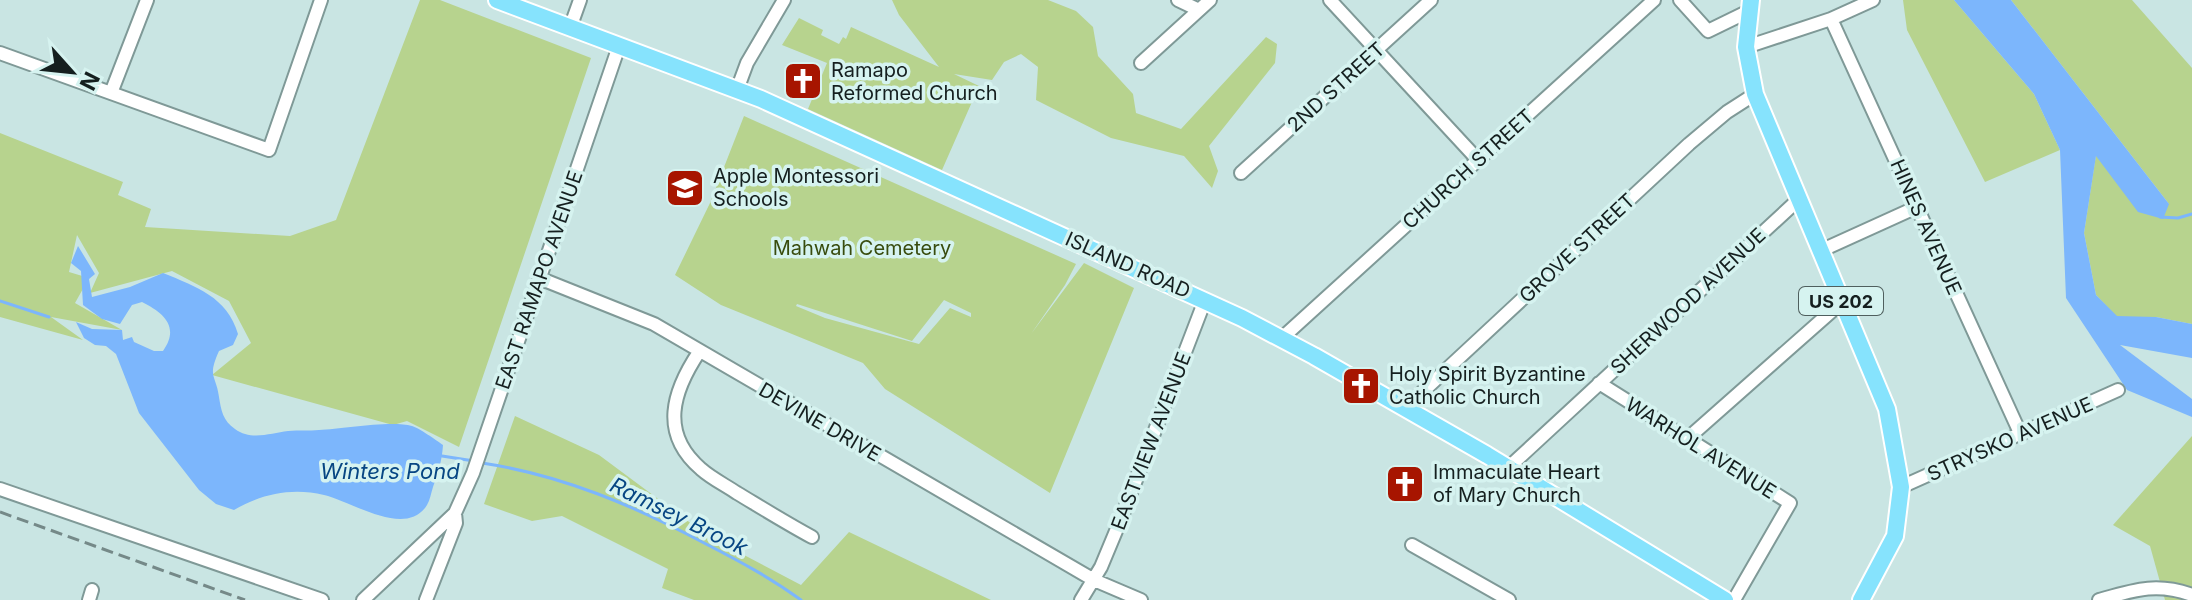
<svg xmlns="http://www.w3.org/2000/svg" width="2192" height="600" font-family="Inter,sans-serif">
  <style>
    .green { fill: #b7d38e; fill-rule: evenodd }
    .water { fill: #7cb6fc }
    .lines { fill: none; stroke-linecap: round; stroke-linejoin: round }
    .stream { stroke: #7cb6fc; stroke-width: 3 }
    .minor-casing { stroke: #7f9997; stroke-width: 16 }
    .major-casing { stroke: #fff; stroke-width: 20 }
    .minor { stroke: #fff; stroke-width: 12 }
    .major { stroke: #86e3fd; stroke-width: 16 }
    .rail { stroke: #758988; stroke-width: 3; stroke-dasharray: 12 6; stroke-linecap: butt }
    .labels { text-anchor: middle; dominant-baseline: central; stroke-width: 7; stroke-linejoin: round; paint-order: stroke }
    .shield { fill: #d6f3f0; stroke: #4f5f5e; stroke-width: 2 }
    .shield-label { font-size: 18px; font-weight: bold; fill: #151f1f }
    .poi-label { font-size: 20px; fill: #151f1f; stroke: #d6f3f0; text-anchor: start }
    .street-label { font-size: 20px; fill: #151f1f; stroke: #d6f3f0 }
    .park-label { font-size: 20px; fill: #384c0e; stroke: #d6f3f0 }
    .water-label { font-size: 22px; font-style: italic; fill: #074683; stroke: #d6f3f0 }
  </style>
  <rect width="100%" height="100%" fill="#c9e5e3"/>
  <path class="green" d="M420,0H440L591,58L459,447L407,421L393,425L212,375L251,343L229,301L172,271L90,293L99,273L77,235L69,272L89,278L75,303L122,330L51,317L83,340L0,317V133L123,182L118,195L151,209L145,227L290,236L336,220Z
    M892,0H1048L1076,11L1093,27L1098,56L1133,94L1136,113L1181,129L1266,37L1277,44L1275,63L1209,146L1218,171L1212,188L1184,156L1111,138L1036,100L1038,67L1021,54L1004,62L992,80L954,74L979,86L942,170L808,109L827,63L782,45L799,18L823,30L821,35L839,44L843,37L846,39L851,27L939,67L899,15Z
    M1903,0H1954L2034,94L2060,150L1985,182L1907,30Z
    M2011,0H2132L2192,68V324L2156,317H2117L2096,295L2084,233L2096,155L2169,204Z
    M744,116L1076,264L1065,285L1031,334L1084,263L1134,288L1050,493L885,389L863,363L721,305L675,275L710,203ZM944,300L971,313V317L950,308L919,344L825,318L796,306L797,304L912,341Z
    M515,416L599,455L708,536L801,585L849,532L991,600H694L662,588L668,569L562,516L532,521L484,504Z
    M2192,436V600H2165L2150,546L2113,525Z"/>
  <path class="water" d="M1954,0H2011L2169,204L2163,219L2138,212L2096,156L2084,233L2096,295L2117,316L2156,317L2192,324V358L2120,345L2192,399V417L2127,390L2066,298L2060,150L2034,94Z
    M78,246L95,274L89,279L92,297L130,287L163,273C197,287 227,297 238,334L233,345L219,351C207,378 216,374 219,397C221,410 223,421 235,429C251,441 271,433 288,431C299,430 309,431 319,430C342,429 391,420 412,426C419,428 436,440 443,445C442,461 438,473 433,487C431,493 430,500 427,505C406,539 351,501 324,495C292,487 261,494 234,510L216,504L199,490L139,413L116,354L106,346L95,345L84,338L76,322L92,329L122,330L123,340L132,337L134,342L154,351H163C180,327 164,313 142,302L132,305L120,324L102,319L83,305L81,271L71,263Z"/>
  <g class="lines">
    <path class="stream" d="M2160,217L2178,218L2192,214
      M0,301L49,317
      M442,456L474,461
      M482,463C562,475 635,506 706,544C739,561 771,578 801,600"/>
    <defs>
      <path id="minor" d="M1178,0L1199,10
        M1330,0L1478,160
        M1680,0L1708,31L1749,11
        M1831,19L2021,435
        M570,28L580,0
        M1746,47L1831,19L1873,0
        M0,53L269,150L321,0
        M1141,63L1210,0
        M737,90L747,63L784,0
        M111,93L147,0
        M1241,173L1431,0
        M1820,251L1917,207
        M539,278L654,324L1094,580L1141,600
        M1282,338L1654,0
        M699,352C673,391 659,433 701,469C711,478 725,485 737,493C762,508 786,523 812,537
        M1599,383L1790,503L1734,600
        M1404,409L1689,144L1727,112L1755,94
        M1687,439L1842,302
        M1508,468L1798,200
        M1901,487L2118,390
        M0,489L322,600
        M1412,545L1509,600
        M89,600L92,590
        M363,600L455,513L473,473L619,46
        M426,600L456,523L455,513
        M1081,600L1101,567L1121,519L1205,300
        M2099,600C2134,590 2157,582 2192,595"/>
      <path id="major" d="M497,0L761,99L1242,318L1314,356L1487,455L1725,600
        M1751,0L1746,47L1755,94L1887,409L1901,487L1895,536L1861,600"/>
    </defs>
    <use href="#minor" class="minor-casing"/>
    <use href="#major" class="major-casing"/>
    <use href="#minor" class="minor"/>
    <use href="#major" class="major"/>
    <path class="rail" d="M0,512L245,600"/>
  </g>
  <defs>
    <symbol id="church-square" viewBox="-11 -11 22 22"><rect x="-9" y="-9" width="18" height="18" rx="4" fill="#a71500" stroke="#d6f3f0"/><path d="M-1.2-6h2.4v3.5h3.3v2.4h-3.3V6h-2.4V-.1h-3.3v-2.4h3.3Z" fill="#fff"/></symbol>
    <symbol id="school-square" viewBox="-11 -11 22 22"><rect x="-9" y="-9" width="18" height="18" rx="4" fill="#a71500" stroke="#d6f3f0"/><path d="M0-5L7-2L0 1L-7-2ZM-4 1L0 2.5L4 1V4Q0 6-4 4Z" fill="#fff"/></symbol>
  </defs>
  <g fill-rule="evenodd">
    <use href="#church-square" x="781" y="59" width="44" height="44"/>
    <use href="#school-square" x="663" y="166" width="44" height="44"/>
    <use href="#church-square" x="1339" y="364" width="44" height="44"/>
    <use href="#church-square" x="1383" y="462" width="44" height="44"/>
  </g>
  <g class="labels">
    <rect class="shield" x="1799" y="287" width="84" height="28" rx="6"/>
    <g class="shield-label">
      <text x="1841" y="301">US 202</text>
    </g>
    <g class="poi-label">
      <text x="831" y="70">Ramapo<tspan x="831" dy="23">Reformed Church</tspan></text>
      <text x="713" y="176">Apple Montessori<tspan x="713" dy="23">Schools</tspan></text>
      <text x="1389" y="374">Holy Spirit Byzantine<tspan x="1389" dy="23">Catholic Church</tspan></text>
      <text x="1433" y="472">Immaculate Heart<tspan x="1433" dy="23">of Mary Church</tspan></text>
    </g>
    <g class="street-label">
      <text transform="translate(1336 87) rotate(-42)">2ND STREET</text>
      <text transform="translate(1468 169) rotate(-42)">CHURCH STREET</text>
      <text transform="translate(1926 227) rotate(66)">HINES AVENUE</text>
      <text transform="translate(1577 248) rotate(-43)">GROVE STREET</text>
      <text transform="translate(1128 265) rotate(24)">ISLAND ROAD</text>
      <text transform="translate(539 280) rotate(-71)">EAST RAMAPO AVENUE</text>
      <text transform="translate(1688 301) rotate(-43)">SHERWOOD AVENUE</text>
      <text transform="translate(820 422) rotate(30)">DEVINE DRIVE</text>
      <text transform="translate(2010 439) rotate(-24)">STRYSKO AVENUE</text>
      <text transform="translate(1151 441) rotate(-69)">EASTVIEW AVENUE</text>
      <text transform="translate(1701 448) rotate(32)">WARHOL AVENUE</text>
    </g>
    <g class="park-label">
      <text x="862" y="248">Mahwah Cemetery</text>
    </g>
    <g class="water-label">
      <text x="390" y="471">Winters Pond</text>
      <text transform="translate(679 516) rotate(26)">Ramsey Brook</text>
    </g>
  </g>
  <g transform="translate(72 72) rotate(117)" stroke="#d6f3f0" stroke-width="6" paint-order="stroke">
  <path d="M0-6L14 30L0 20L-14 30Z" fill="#151f1f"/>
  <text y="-12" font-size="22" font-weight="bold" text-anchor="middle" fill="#151f1f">N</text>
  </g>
</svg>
